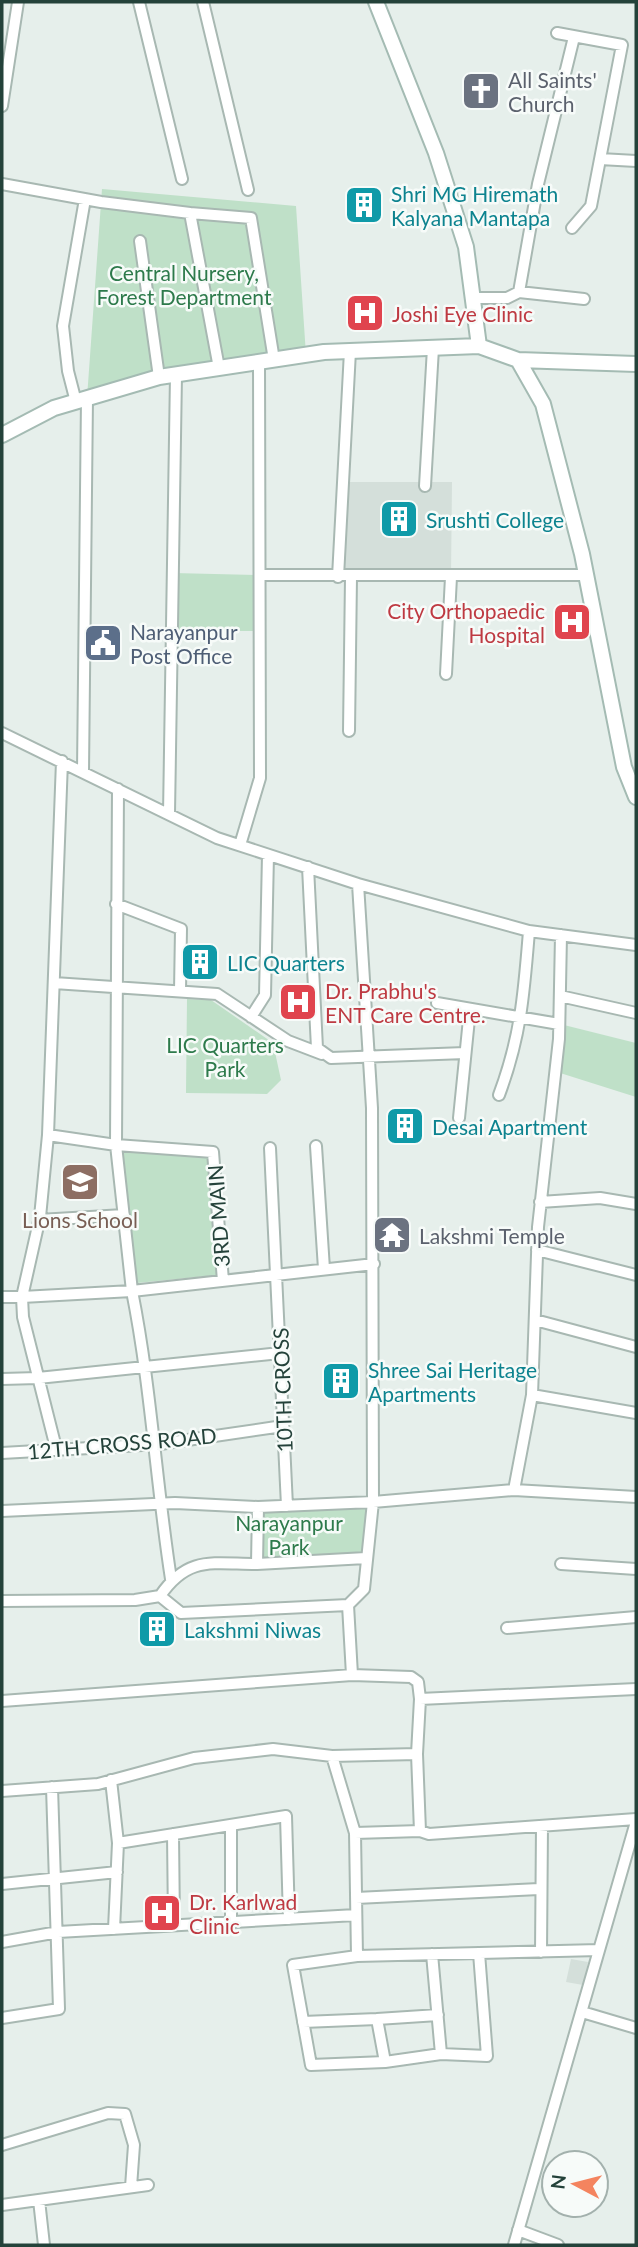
<svg xmlns="http://www.w3.org/2000/svg" width="638" height="2247" font-family="Lato,sans-serif">
  <style>
    .built { fill: #d4dfda }
    .green { fill: #bfe0c8 }
    .lines { fill: none; stroke-linecap: round; stroke-linejoin: round }
    .street-casing { stroke: #a8b8b2; stroke-width: 14 }
    .secondary-casing { stroke: #a4bbb3; stroke-width: 18 }
    .street { stroke: #fff; stroke-width: 10 }
    .secondary { stroke: #fff; stroke-width: 14 }
    .labels { text-anchor: middle; dominant-baseline: central; stroke-width: 5; stroke-linejoin: round; paint-order: stroke }
    .worship-label { font-size: 21px; fill: #5b616d; stroke: #f7fbf9; text-anchor: start }
    .culture-label { font-size: 21px; fill: #0d838f; stroke: #f7fbf9; text-anchor: start }
    .park-label { font-size: 21px; fill: #2d7a4b; stroke: #f7fbf9 }
    .health-label { font-size: 21px; fill: #be3a42; stroke: #f7fbf9; text-anchor: start }
    .service-label { font-size: 21px; fill: #4e5e75; stroke: #f7fbf9; text-anchor: start }
    .street-label { font-size: 21px; fill: #24423a; stroke: #f7fbf9 }
    .education-label { font-size: 21px; fill: #785e54; stroke: #f7fbf9 }
  </style>
  <rect width="100%" height="100%" fill="#e6efeb"/>
  <path class="built" d="M343,482H452L451,577H338Z
    M571,1959L588,1962L583,1985L566,1982Z"/>
  <path class="green" d="M102,189L296,206L306,355L87,398Z
    M173,573L261,575V631H172Z
    M187,999L211,1000L273,1043L281,1080L267,1094L186,1093Z
    M564,1025L636,1043V1097L557,1072Z
    M121,1151L208,1157L217,1275L137,1283Z
    M373,1502L366,1558L257,1564L258,1507Z"/>
  <g class="lines">
    <defs>
      <path id="street" d="M139,2L182,179
        M203,2L248,190
        M557,33L622,45L591,206L572,228
        M2,106L18,2
        M600,159L636,161
        M2,184L101,202L190,213L219,368
        M190,213L251,218L274,360
        M140,241L159,377
        M519,292L538,184L574,37
        M473,298H507L519,292L584,299
        M76,402L68,371L63,326L85,199
        M425,486L433,348
        M261,575H587
        M338,577L350,351
        M446,674L451,577
        M349,731L351,577
        M2,733L217,838L358,884
        M83,772L87,398
        M169,814L176,375
        M240,845L260,778L259,362
        M308,867L317,1048L331,1058L465,1053
        M116,904L181,929L180,991
        M54,983L217,994L288,1041L322,1054
        M560,996L636,1013
        M437,1003L559,1024
        M251,1017L265,995L268,855
        M499,1095C521,1036 524,993 529,931
        M459,1118L470,1009
        M48,1135L116,1145L213,1152L223,1281
        M316,1146L324,1269
        M270,1148L287,1506
        M540,1202L600,1198L636,1204
        M39,1220L124,1215
        M537,1250L636,1275
        M2,1297H22L40,1217L48,1135L62,761
        M535,1320L636,1347
        M2,1379L38,1378L280,1353
        M532,1395L636,1413
        M56,1448L23,1317L22,1297L132,1291L116,1145L118,789
        M2,1453L160,1444L283,1426
        M514,1490L532,1395L538,1227L559,1039L561,935
        M2,1511L175,1503L258,1507L373,1502L514,1490L636,1497
        M257,1564L366,1558
        M561,1564L636,1569
        M171,1579C156,1483 151,1386 132,1291L374,1264
        M160,1596L181,1613L348,1605
        M2,1601L135,1600L160,1596C188,1555 213,1564 257,1564L258,1507
        M507,1628L636,1617
        M352,1675L348,1605L364,1589L373,1502L372,1108L358,884L529,931L636,945
        M2,1701L352,1675L411,1677L418,1682L420,1699L636,1689
        M417,1754L420,1699
        M332,1756L355,1833L357,1956
        M111,1780L118,1843L286,1816L289,1919
        M2,1791L98,1784L194,1758L273,1749L332,1756L417,1754L420,1831
        M355,1833L420,1831L429,1834L636,1819
        M173,1834L174,1925
        M2,1884L117,1872
        M356,1898L539,1889
        M231,1922V1825
        M114,1929L118,1843
        M2,1942L58,1932L356,1915
        M541,1952L542,1826
        M582,2012L636,2028
        M2,2018L59,2009L52,1787
        M377,2019L438,2015
        M303,2022L377,2019L385,2062L311,2065L293,1965L357,1956L599,1950
        M441,2054L487,2056L479,1953
        M385,2062L441,2054L432,1954
        M2,2145L108,2113L125,2114L134,2145L131,2187
        M39,2200L44,2245
        M2,2205L148,2185
        M518,2230L558,2245
        M514,2245L636,1822"/>
      <path id="secondary" d="M376,2L436,153L466,247L479,346
        M518,360L543,404L582,554L624,767L636,797
        M2,435L54,408L159,377L324,352L479,346L518,360L636,364"/>
    </defs>
    <use href="#street" class="street-casing"/>
    <use href="#secondary" class="secondary-casing"/>
    <use href="#street" class="street"/>
    <use href="#secondary" class="secondary"/>
  </g>
  <defs>
    <symbol id="church-square" viewBox="-11 -11 22 22"><rect x="-9" y="-9" width="18" height="18" rx="4" fill="#6b7280" stroke="#f7fbf9"/><path d="M-1.2-6h2.4v3.5h3.3v2.4h-3.3V6h-2.4V-.1h-3.3v-2.4h3.3Z" fill="#fff"/></symbol>
    <symbol id="building-square" viewBox="-11 -11 22 22"><rect x="-9" y="-9" width="18" height="18" rx="4" fill="#0f9aa8" stroke="#f7fbf9"/><path d="M-4-6H4V6H1V3H-1V6H-4ZM-2.5-4.3h1.7v1.8h-1.7ZM.8-4.3h1.7v1.8H.8ZM-2.5-1h1.7V.8h-1.7ZM.8-1h1.7V.8H.8Z" fill="#fff"/></symbol>
    <symbol id="hospital-square" viewBox="-11 -11 22 22"><rect x="-9" y="-9" width="18" height="18" rx="4" fill="#e0444e" stroke="#f7fbf9"/><path d="M-5-5h3v3.5h4V-5h3V5h-3V1.5h-4V5h-3Z" fill="#fff"/></symbol>
    <symbol id="civic-square" viewBox="-11 -11 22 22"><rect x="-9" y="-9" width="18" height="18" rx="4" fill="#5c6f8a" stroke="#f7fbf9"/><path d="M-.6-6.5H3V-4.5H.6V-3L4-1V1h2V6H-6V1h2V-1L-.6-3ZM-1.2 2.5V6h2.4V2.5Z" fill="#fff"/></symbol>
    <symbol id="school-square" viewBox="-11 -11 22 22"><rect x="-9" y="-9" width="18" height="18" rx="4" fill="#8d6e63" stroke="#f7fbf9"/><path d="M0-5L7-2L0 1L-7-2ZM-4 1L0 2.5L4 1V4Q0 6-4 4Z" fill="#fff"/></symbol>
    <symbol id="temple-square" viewBox="-11 -11 22 22"><rect x="-9" y="-9" width="18" height="18" rx="4" fill="#6b7280" stroke="#f7fbf9"/><path d="M0-6L5-2H3V0L6.5 2.5H4V6H1.5V3h-3V6H-4V2.5H-6.5L-3 0V-2H-5Z" fill="#fff"/></symbol>
  </defs>
  <g fill-rule="evenodd">
    <use href="#church-square" x="459" y="69" width="44" height="44"/>
    <use href="#building-square" x="342" y="183" width="44" height="44"/>
    <use href="#hospital-square" x="343" y="291" width="44" height="44"/>
    <use href="#building-square" x="377" y="497" width="44" height="44"/>
    <use href="#hospital-square" x="550" y="600" width="44" height="44"/>
    <use href="#civic-square" x="81" y="621" width="44" height="44"/>
    <use href="#building-square" x="178" y="940" width="44" height="44"/>
    <use href="#hospital-square" x="276" y="980" width="44" height="44"/>
    <use href="#building-square" x="383" y="1104" width="44" height="44"/>
    <use href="#school-square" x="58" y="1160" width="44" height="44"/>
    <use href="#temple-square" x="370" y="1213" width="44" height="44"/>
    <use href="#building-square" x="319" y="1359" width="44" height="44"/>
    <use href="#building-square" x="135" y="1607" width="44" height="44"/>
    <use href="#hospital-square" x="140" y="1891" width="44" height="44"/>
  </g>
  <g class="labels">
    <g class="worship-label">
      <text x="508" y="79">All Saints'<tspan x="508" dy="24">Church</tspan></text>
      <text x="419" y="1235">Lakshmi Temple</text>
    </g>
    <g class="culture-label">
      <text x="391" y="193">Shri MG Hiremath<tspan x="391" dy="24">Kalyana Mantapa</tspan></text>
      <text x="426" y="519">Srushti College</text>
      <text x="227" y="962">LIC Quarters</text>
      <text x="432" y="1126">Desai Apartment</text>
      <text x="368" y="1369">Shree Sai Heritage<tspan x="368" dy="24">Apartments</tspan></text>
      <text x="184" y="1629">Lakshmi Niwas</text>
    </g>
    <g class="park-label">
      <text x="184" y="272">Central Nursery,<tspan x="184" dy="24">Forest Department</tspan></text>
      <text x="225" y="1044">LIC Quarters<tspan x="225" dy="24">Park</tspan></text>
      <text x="289" y="1522">Narayanpur<tspan x="289" dy="24">Park</tspan></text>
    </g>
    <g class="health-label">
      <text x="392" y="313">Joshi Eye Clinic</text>
      <text x="545" y="610" text-anchor="end">City Orthopaedic<tspan x="545" dy="24">Hospital</tspan></text>
      <text x="325" y="990">Dr. Prabhu's<tspan x="325" dy="24">ENT Care Centre.</tspan></text>
      <text x="189" y="1901">Dr. Karlwad<tspan x="189" dy="24">Clinic</tspan></text>
    </g>
    <g class="service-label">
      <text x="130" y="631">Narayanpur<tspan x="130" dy="24">Post Office</tspan></text>
    </g>
    <g class="street-label">
      <text transform="translate(218 1216) rotate(-94)">3RD MAIN</text>
      <text transform="translate(282 1390) rotate(-92)">10TH CROSS</text>
      <text transform="translate(122 1443) rotate(-5)">12TH CROSS ROAD</text>
    </g>
    <g class="education-label">
      <text x="80" y="1219">Lions School</text>
    </g>
  </g>
  <rect width="638" height="2247" fill="none" stroke="#24423a" stroke-width="7"/>
  <g transform="translate(575 2184) rotate(277)"><circle r="33" fill="#f7fbf9" stroke="#a3b1ad" stroke-width="2"/>
  <path d="M0-5L12 26L0 18L-12 26Z" fill="#f4845f"/>
  <text y="-10" font-size="19" font-weight="bold" text-anchor="middle" fill="#24423a">N</text>
  </g>
</svg>
